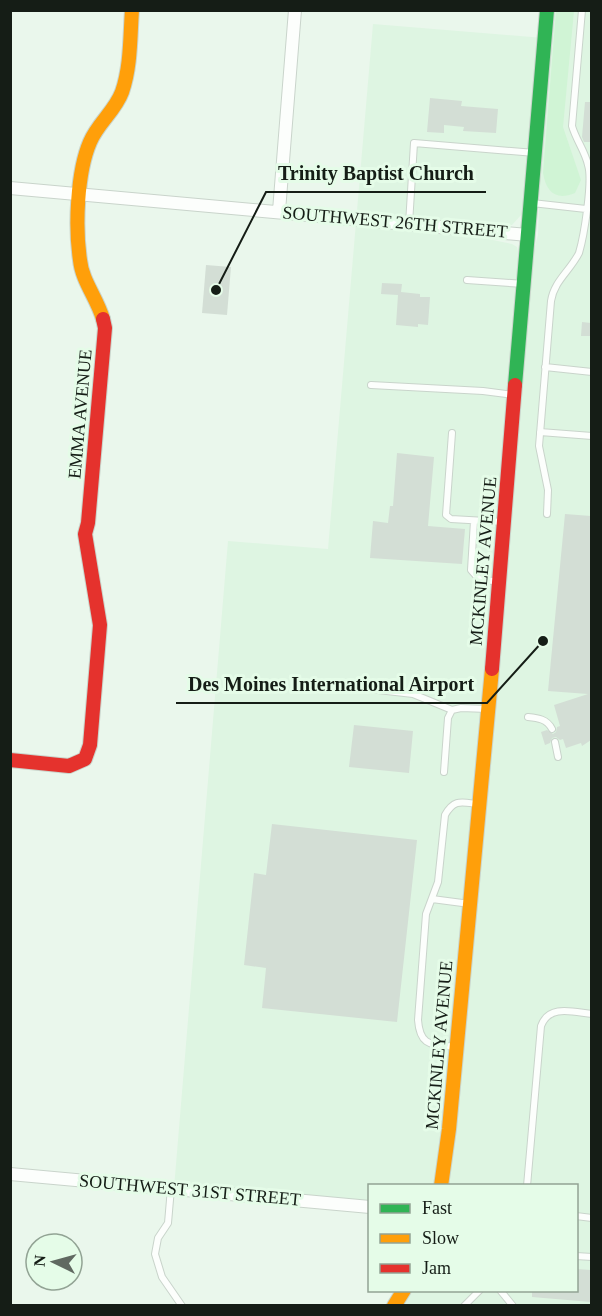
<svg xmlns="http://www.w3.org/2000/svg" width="602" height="1316" font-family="'Times New Roman',serif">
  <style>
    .built { fill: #def5e2; fill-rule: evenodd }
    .green { fill: #d0f4d5 }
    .building { fill: #d3ded5 }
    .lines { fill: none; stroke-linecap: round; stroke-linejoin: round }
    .lane-casing { stroke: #c9d4cb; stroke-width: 8 }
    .street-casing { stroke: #c9d4cb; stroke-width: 14 }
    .fast-casing { stroke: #c9d4cb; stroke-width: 16 }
    .slow-casing { stroke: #c9d4cb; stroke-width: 16 }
    .jam-casing { stroke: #c9d4cb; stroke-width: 16 }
    .lane { stroke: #fcfefc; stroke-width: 6 }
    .street { stroke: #fcfefc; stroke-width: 12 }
    .fast { stroke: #30b455; stroke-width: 14 }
    .slow { stroke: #ff9f0a; stroke-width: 14 }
    .jam { stroke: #e5322d; stroke-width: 14 }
    .labels { text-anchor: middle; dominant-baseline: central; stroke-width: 6; stroke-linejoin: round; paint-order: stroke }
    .street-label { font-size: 18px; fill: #151d16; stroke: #e5fce8 }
    .leader { fill: none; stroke: #151d16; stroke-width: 2 }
    .callout-dot { fill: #151d16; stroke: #e5fce8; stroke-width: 2 }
    .callout-label { font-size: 20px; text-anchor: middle; font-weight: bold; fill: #151d16; stroke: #e5fce8; stroke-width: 6; stroke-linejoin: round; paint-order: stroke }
  </style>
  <rect width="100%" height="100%" fill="#eaf7ec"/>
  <path class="built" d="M547,11H591V1305H394L404,1291L576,1290V1186H370L369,1207L174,1188L228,541L328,549L373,24L544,38ZM544,57L538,235L525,283L517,247L512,244L414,224L512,225L532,203Z"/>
  <path class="green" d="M556,11H574L563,127L581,180L575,193C556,201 546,192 543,173Z"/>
  <path class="building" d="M430,98L462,101L461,106L498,109L496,133L463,131L464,127L444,125V133L427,132Z
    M585,102H591V142H584L582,137Z
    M206,265L231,267L227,315L202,313Z
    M382,283L402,284L401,292L420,294V297H430L428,325L418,324V327L396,325L398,295L381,294Z
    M582,322L591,323V336H581Z
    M397,453L434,457L428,526L465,529L462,564L370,558L373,521L388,523L390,506H393Z
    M565,514L591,516V740L582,746L581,743L566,748L563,739L560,740L556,737L552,738L550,743L545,745L541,732L547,730L553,734L556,732L557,727L560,726L554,705L588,694L548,691Z
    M354,725L413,731L409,773L349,767Z
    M272,824L417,840L397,1022L262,1008L266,968L244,965L254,873L266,875Z
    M576,1269L591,1270V1302L532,1297V1290H576Z"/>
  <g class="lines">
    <defs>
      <path id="lane" d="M532,203L586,209
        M409,224L414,143L535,153
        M467,280L524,284
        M545,367L592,372
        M371,385L483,391L514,395
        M540,432L592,436
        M452,433L446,515L451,519L504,522
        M547,514L548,490L539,446L551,301C554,281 570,271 579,253C584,236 593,181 588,165C585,151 576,140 572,126L582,10
        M474,521L471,570L479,579L499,582
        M343,686L413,694L452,710
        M528,717C538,718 547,719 552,729
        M555,742L558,757
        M444,772L448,718L452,710L461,708L488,709
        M432,899L470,904
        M456,1047C433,1044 420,1048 418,1020L426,914L438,882L445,815C454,799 461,802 477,804
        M527,1186L541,1026C549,1004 573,1012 592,1014
        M171,1188L168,1223L158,1238L155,1254L162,1277L182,1306
        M576,1216L592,1218
        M576,1256L592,1257
        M500,1290L513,1306
        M464,1306L480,1290"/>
      <path id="street" d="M10,188L528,235
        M279,211L295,10
        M10,1174L370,1207"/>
      <path id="fast" d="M515,385L547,10"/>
      <path id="slow" d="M103,319C97,298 82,281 80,260C75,227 77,172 90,142C98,123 115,111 122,92C131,66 130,37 132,10
        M441,1186L449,1129L492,669
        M394,1306L404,1290"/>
      <path id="jam" d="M492,669L515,385
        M10,760L69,766L85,759L90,745L100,625L85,534L88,523L105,328L103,319"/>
    </defs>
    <use href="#lane" class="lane-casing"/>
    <use href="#street" class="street-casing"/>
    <use href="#fast" class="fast-casing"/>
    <use href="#slow" class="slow-casing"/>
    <use href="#jam" class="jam-casing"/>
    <use href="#lane" class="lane"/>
    <use href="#street" class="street"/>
    <use href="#fast" class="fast"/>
    <use href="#slow" class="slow"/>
    <use href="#jam" class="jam"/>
  </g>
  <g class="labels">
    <g class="street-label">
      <text transform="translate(395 222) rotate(5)">SOUTHWEST 26TH STREET</text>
      <text transform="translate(80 414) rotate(-85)">EMMA AVENUE</text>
      <text transform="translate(483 561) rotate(-85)">MCKINLEY AVENUE</text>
      <text transform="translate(439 1045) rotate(-85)">MCKINLEY AVENUE</text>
      <text transform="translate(190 1190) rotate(5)">SOUTHWEST 31ST STREET</text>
    </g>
  </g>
  <path class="leader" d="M216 290L266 192H486M543 641L487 703H176"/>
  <g class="callout-dot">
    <circle cx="216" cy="290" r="6"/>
    <circle cx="543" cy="641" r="6"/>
  </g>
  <g class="callout-label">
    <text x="376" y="180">Trinity Baptist Church</text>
    <text x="331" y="691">Des Moines International Airport</text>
  </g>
  <rect width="602" height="1316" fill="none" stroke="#151d16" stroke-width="24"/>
  <rect x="368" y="1184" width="210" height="108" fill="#e5fce8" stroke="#92a394" stroke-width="1.5"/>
  <rect x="380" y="1204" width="30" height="9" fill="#30b455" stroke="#92a394" stroke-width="1.5"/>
  <text x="422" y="1214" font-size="18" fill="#151d16">Fast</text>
  <rect x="380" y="1234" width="30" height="9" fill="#ff9f0a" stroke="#92a394" stroke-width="1.5"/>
  <text x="422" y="1244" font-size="18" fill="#151d16">Slow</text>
  <rect x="380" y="1264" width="30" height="9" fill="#e5322d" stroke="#92a394" stroke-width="1.5"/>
  <text x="422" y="1274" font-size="18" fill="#151d16">Jam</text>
  <g transform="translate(54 1262) rotate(275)"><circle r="28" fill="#e5fce8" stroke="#92a394" stroke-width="1.5"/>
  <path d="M0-4.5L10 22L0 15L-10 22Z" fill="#606961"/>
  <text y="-9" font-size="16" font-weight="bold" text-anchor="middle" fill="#151d16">N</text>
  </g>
</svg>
